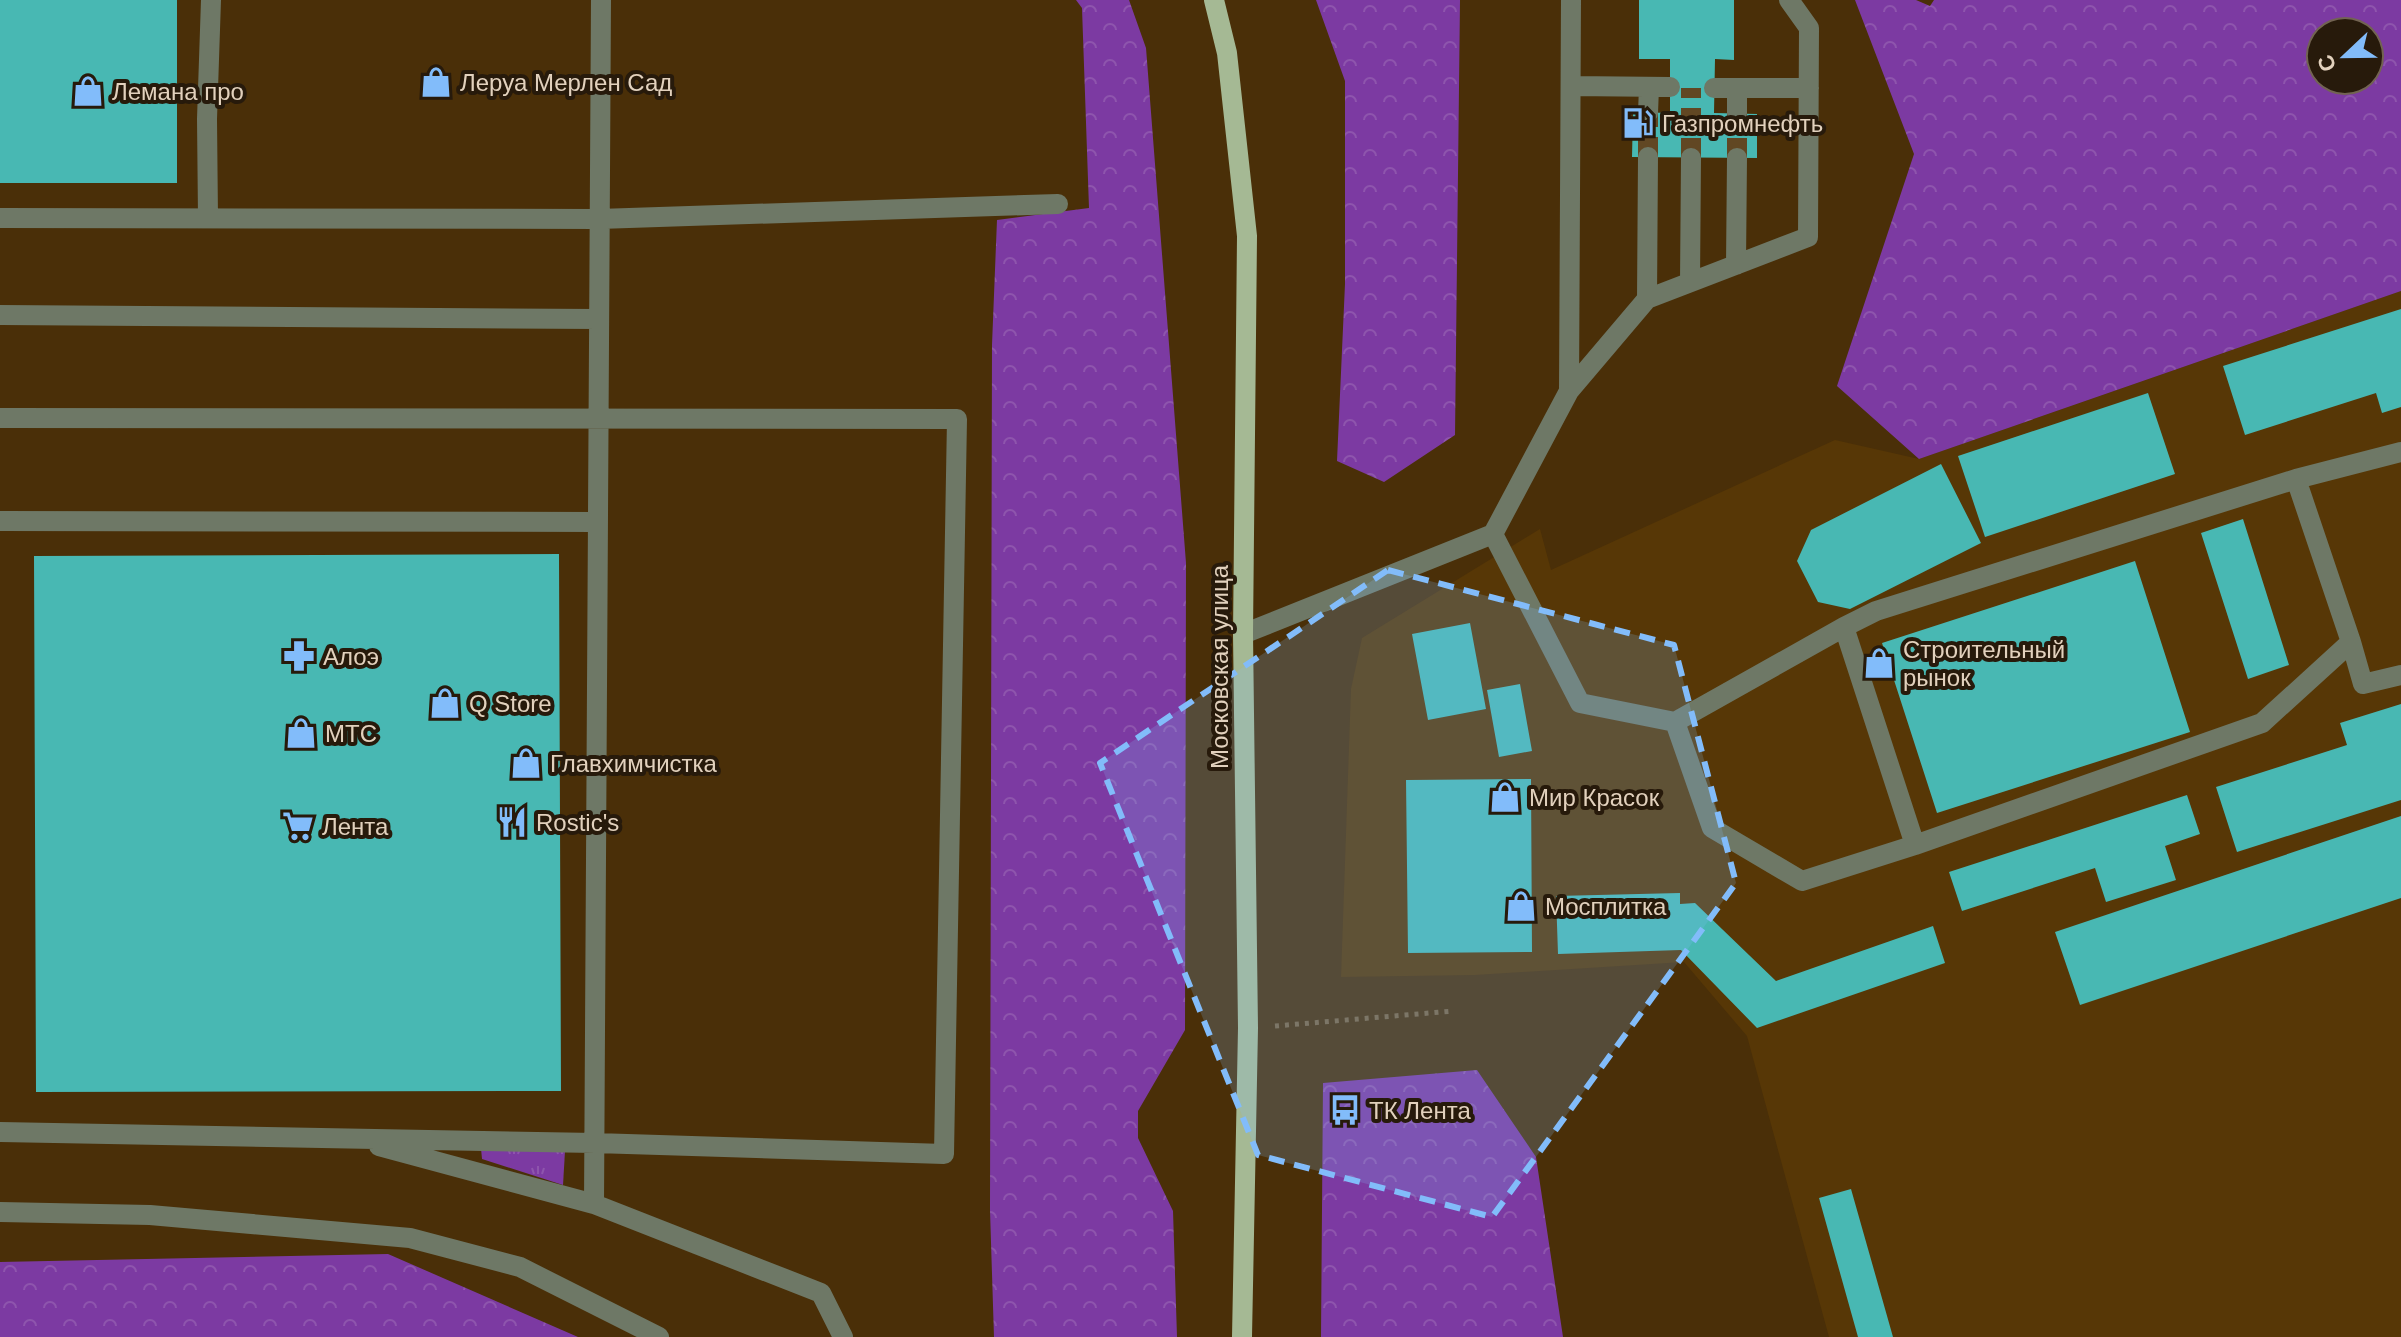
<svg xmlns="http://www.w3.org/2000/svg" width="2401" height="1337" font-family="Arial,sans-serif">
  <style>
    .built { fill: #573706 }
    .grass { fill: url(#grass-tufts) }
    .forest { fill: url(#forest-crowns); fill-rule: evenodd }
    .building { fill: #48b8b3 }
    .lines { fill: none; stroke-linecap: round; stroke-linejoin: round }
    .minor-tunnel { stroke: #614723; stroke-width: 20; stroke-dasharray: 20 10; stroke-linecap: butt }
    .path { stroke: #7b6443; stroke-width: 5; stroke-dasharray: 4 6; stroke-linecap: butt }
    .minor { stroke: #6e7866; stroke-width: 20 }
    .major { stroke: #a5b994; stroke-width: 20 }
    .marked { fill: #82bcfa; fill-opacity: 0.2; stroke: #82bcfa; stroke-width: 6; stroke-dasharray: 16 10; stroke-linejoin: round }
    .labels { text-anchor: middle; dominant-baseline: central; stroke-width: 8; stroke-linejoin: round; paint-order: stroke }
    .poi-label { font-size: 24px; fill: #e2d1bd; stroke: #271a0b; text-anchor: start }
    .street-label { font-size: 24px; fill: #e2d1bd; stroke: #271a0b }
  </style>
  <defs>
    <pattern id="grass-tufts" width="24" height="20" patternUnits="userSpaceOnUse" patternTransform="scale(2)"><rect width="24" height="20" fill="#7c3aa2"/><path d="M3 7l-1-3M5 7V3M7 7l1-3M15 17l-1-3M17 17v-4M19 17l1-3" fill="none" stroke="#8e55ad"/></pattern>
    <pattern id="forest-crowns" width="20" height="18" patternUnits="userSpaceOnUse" patternTransform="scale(2)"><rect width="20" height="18" fill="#7c3aa2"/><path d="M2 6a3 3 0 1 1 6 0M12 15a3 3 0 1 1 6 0" fill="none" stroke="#8e55ad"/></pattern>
  </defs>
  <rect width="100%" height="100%" fill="#4a2f08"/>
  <path class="built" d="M2401,291V1337H1829L1747,1036L1684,962L1475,975L1341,977L1351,689L1362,638L1540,529L1551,570L1835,440L1919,459Z"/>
  <path class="grass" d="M481,1148L565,1151L563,1185L482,1159Z"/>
  <path class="forest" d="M1076,0H1129L1146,48L1186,563L1185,1030L1138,1111V1138L1173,1211L1177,1337H994L990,1210L992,345L997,220L1089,208L1082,8Z
    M1316,0H1460L1455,435L1384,482L1337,461L1345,284V81Z
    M1855,0H1916L1930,6L1934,0H2401V291L1919,459L1837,386L1914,154ZM2321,32H2369V80H2321Z
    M1477,1070L1536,1157L1563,1337H1321L1323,1083Z
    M388,1254L578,1337H0V1262Z"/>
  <path class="building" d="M0,0H177V183H0Z
    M1639,0H1734V60L1715,59L1714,113L1757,114V158L1632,157L1633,112L1670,113V59H1639Z
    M2401,309V407L2382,413L2376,393L2245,435L2223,366Z
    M2148,393L2175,474L1985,537L1958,456Z
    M1941,464L1981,543L1850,609L1818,602L1797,561L1811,530Z
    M2243,519L2289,665L2248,679L2201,533Z
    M559,554L561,1091L36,1092L34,556Z
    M2135,561L2190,732L1937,813L1882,643Z
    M1470,623L1486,709L1428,720L1412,634Z
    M1520,684L1532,751L1499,757L1487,690Z
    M2401,704V800L2237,852L2216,787L2347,745L2340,723Z
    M1531,779L1532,952L1408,953L1406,780Z
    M2187,795L2200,834L2165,846L2176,880L2106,902L2095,868L1962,911L1949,872Z
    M2401,816V898L2080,1005L2055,932Z
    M1680,893V904L1695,903L1776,981L1933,926L1945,963L1757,1028L1681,950L1558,954L1556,896Z
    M1851,1189L1893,1337H1858L1819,1198Z"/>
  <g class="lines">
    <path class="minor-tunnel" d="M1648,157V113
      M1691,158V88
      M1737,158V113"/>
    <path class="path" d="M1275,1026L1453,1011"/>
    <path class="minor" d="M1571,86L1670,87
      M1714,88H1809
      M1648,113L1649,87
      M1737,113V88
      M0,218L599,219L1058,204
      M208,218L207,119L211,0
      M1736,265L1737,158
      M1690,282L1691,158
      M1647,299L1648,157
      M0,315L598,319
      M1569,391L1647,299L1808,237L1809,28L1789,0
      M0,418L957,419L944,1154L595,1143L0,1132
      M2296,479L2401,452
      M0,521L597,522
      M1493,534L1580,703L1675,722L1712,828L1802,881L1915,845L2262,723L2351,642L2296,479L1876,611L1844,627L1675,722
      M1844,627L1915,845
      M1243,634L1493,534L1569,391L1571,0
      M2351,642L2363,684L2401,675
      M379,1146L594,1204L821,1293L843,1337
      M594,1204L601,0
      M0,1212L150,1215L410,1238L520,1267L659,1337"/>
    <path class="major" d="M1214,0L1227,53L1247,236L1243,634L1248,1028L1242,1337"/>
  </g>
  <path class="marked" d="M1388,570L1674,645L1736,883L1492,1217L1258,1155L1100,763Z"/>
  <defs>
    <symbol id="shop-bare" viewBox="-9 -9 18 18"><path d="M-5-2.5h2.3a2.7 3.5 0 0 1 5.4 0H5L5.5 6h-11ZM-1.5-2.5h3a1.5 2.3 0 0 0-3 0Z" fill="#82bcfa" stroke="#271a0b" stroke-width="2.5" paint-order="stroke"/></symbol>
    <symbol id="fuel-bare" viewBox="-9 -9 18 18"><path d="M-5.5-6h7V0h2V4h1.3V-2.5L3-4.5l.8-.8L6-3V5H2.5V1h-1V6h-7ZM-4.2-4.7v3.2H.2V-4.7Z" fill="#82bcfa" stroke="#271a0b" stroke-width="2.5" paint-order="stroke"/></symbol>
    <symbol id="pharmacy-bare" viewBox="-9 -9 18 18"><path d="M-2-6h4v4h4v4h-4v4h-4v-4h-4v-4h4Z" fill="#82bcfa" stroke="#271a0b" stroke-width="2.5" paint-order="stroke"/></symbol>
    <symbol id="restaurant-bare" viewBox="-9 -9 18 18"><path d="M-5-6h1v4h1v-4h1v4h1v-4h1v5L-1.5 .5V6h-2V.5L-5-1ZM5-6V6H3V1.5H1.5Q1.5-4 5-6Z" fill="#82bcfa" stroke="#271a0b" stroke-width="2.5" paint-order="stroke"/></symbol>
    <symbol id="supermarket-bare" viewBox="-9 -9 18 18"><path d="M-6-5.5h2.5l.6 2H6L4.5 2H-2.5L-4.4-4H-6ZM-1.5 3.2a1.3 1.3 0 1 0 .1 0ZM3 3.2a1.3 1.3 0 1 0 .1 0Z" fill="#82bcfa" stroke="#271a0b" stroke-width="2.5" paint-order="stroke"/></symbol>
    <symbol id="bus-bare" viewBox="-9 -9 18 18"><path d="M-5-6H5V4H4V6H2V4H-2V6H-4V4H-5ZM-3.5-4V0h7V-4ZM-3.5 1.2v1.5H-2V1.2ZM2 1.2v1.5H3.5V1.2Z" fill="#82bcfa" stroke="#271a0b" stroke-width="2.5" paint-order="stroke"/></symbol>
  </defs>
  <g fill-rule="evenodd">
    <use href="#shop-bare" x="414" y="60" width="44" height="44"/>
    <use href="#shop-bare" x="66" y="69" width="44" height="44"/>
    <use href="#fuel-bare" x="1616" y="101" width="44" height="44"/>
    <use href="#pharmacy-bare" x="277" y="634" width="44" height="44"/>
    <use href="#shop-bare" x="1857" y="641" width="44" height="44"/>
    <use href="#shop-bare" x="423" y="681" width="44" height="44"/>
    <use href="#shop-bare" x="279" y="711" width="44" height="44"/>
    <use href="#shop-bare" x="504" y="741" width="44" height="44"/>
    <use href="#shop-bare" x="1483" y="775" width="44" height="44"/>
    <use href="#restaurant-bare" x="490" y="800" width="44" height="44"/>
    <use href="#supermarket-bare" x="276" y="804" width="44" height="44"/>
    <use href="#shop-bare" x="1499" y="884" width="44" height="44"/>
    <use href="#bus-bare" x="1323" y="1088" width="44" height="44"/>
  </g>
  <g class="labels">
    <g class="poi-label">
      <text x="460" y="82">Леруа Мерлен Сад</text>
      <text x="112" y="91">Лемана про</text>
      <text x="1662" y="123">Газпромнефть</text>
      <text x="1903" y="649">Строительный<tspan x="1903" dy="28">рынок</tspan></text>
      <text x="323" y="656">Алоэ</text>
      <text x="469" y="703">Q Store</text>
      <text x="325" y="733">МТС</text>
      <text x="550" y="763">Главхимчистка</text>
      <text x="1529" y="797">Мир Красок</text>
      <text x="536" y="822">Rostic's</text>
      <text x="322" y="826">Лента</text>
      <text x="1545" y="906">Мосплитка</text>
      <text x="1369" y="1110">ТК Лента</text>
    </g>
    <g class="street-label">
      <text transform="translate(1219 667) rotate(-90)">Московская улица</text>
    </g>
  </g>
  <g transform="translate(2345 56) rotate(248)"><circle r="38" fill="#271a0b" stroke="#726352" stroke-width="2"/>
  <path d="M0-6L14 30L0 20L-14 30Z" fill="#82bcfa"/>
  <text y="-12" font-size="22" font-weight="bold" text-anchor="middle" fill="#e2d1bd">С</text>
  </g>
</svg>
